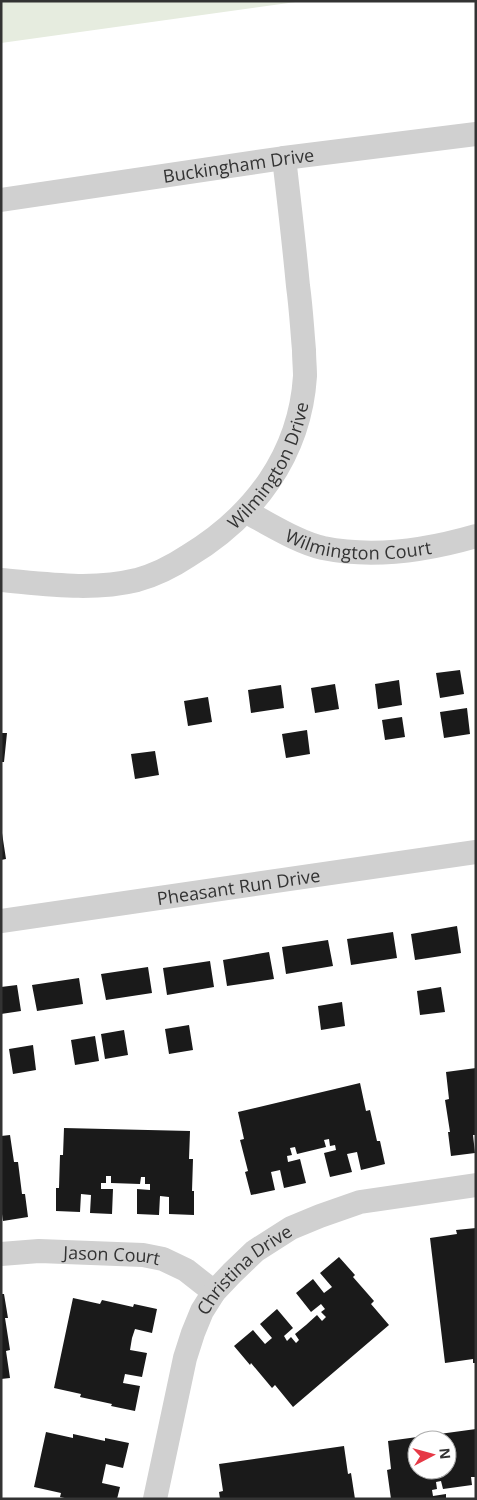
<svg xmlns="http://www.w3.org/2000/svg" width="477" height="1500" font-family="'Open Sans',sans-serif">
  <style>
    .green { fill: #e6ecdf }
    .building { fill: #1a1a1a; fill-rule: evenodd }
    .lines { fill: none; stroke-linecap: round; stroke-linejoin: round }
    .street { stroke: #d0d0d0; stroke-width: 24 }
    .labels { text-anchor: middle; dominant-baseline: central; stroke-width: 5; stroke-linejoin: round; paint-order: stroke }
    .street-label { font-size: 18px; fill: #333; stroke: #fff }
  </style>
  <rect width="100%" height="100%" fill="#fff"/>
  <path class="green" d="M1,1H303L1,43Z"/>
  <path class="building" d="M460,670L464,694L440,698L436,673Z
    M399,680L402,705L378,709L375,684Z
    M335,684L339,709L315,713L311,688Z
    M281,685L284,708L251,713L248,690Z
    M208,697L212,722L188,726L184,701Z
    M467,708L470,734L444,738L440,712Z
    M402,717L405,737L385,740L382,720Z
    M307,730L310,754L286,758L282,734Z
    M1,733H7L4,762H1Z
    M155,751L159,775L135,779L131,754Z
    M1,833H2L6,859L1,860Z
    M457,926L461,953L415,960L411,934Z
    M393,932L397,958L351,965L347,939Z
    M328,940L333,966L286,974L282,947Z
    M269,952L274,979L227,986L223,960Z
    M210,961L214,987L167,995L163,968Z
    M148,967L152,993L106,1000L101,974Z
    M79,978L83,1004L37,1011L32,985Z
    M17,985L21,1011L1,1014V987Z
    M441,987L445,1012L420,1015L417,991Z
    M342,1002L345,1026L321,1030L318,1006Z
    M189,1025L193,1050L169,1054L165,1029Z
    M124,1030L128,1055L105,1059L101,1034Z
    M95,1036L99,1061L75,1065L71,1040Z
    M33,1045L36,1070L13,1074L9,1049Z
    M476,1068V1135H473L475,1153L451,1156L448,1132H450L445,1100L449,1099L446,1072Z
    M360,1083L366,1111L370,1110L377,1141H380L385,1164L361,1170L357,1152L347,1154L352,1172L330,1177L324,1153L336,1150L335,1145L330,1146L329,1139L324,1140L326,1147L297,1154L295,1147L290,1148L292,1155L287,1156L288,1162L300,1159L306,1183L284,1188L280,1170L271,1172L275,1190L251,1195L245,1172L248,1171L240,1140L244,1139L238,1112Z
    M64,1128L190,1131L189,1159H193L192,1191H194V1215L169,1214V1197L160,1196L159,1215L137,1214V1189L150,1190V1184H145V1177H141L140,1184L111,1183V1176H106V1183H101V1189H113L112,1214L90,1213L91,1195L81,1194L80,1212L56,1211V1188H59L60,1155H63Z
    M10,1135L14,1162H18L22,1194H25L28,1217L3,1221L1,1207V1136Z
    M476,1228V1363H473V1359L445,1363L430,1238L457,1234L456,1230Z
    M339,1257L355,1275L353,1277L374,1301L371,1304L389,1325L293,1407L275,1385L272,1388L251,1363L250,1365L234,1346L253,1330L265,1344L272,1338L260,1324L277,1309L293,1328L284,1336L287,1341L291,1337L296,1343L299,1340L295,1334L306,1325L317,1315L322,1321L326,1317L321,1312L325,1309L321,1304L311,1312L296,1293L313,1279L324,1293L332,1287L320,1273Z
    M1,1294H4L8,1318H5L10,1350L6,1351L10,1378L1,1379Z
    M73,1298L100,1304L102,1300L133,1307L134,1304L157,1309L152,1333L135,1329L132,1338L130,1350L147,1353L142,1377L125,1374L123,1383L140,1386L135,1411L111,1406L112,1404L80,1397L81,1394L54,1388Z
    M476,1429V1477H471L472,1485L443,1489L441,1481L436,1482L437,1489L432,1490L433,1496L446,1494V1499H391L387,1470L391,1469L388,1441ZM417,1440H447V1470H417Z
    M46,1432L73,1438V1434L105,1441V1438L129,1443L123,1468L106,1464L102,1483L120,1487L117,1499H69L60,1497L61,1493L34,1487Z
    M344,1446L348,1474L351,1473L355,1499H220L219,1492L223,1491L219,1464Z"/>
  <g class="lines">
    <g class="street">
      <path id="s1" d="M1,200L284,158L476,134"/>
      <path id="s2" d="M246,512C270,524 297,542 323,548C372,558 428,550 476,536"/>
      <path id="s3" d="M1,580C46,584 92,591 137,580C155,575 173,566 188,556C254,516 300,455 305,376C305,368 304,359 304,350C302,328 301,307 298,286C294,243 289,200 284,158"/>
      <path id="s4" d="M1,921L476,852"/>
      <path id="s5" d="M1,1254L39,1251L143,1255L163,1259L186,1270L214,1292"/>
      <path id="s6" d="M155,1499L185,1358L193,1333L202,1311L214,1292L232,1273L255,1251L291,1228L320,1216L360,1202L476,1185"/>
    </g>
  </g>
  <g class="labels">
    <g class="street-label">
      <text stroke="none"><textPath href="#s1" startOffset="240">Buckingham Drive</textPath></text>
      <text stroke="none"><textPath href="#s3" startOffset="318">Wilmington Drive</textPath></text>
      <text stroke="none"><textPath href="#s2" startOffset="120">Wilmington Court</textPath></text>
      <text stroke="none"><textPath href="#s4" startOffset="240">Pheasant Run Drive</textPath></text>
      <text stroke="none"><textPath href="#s5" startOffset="111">Jason Court</textPath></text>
      <text stroke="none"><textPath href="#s6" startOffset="254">Christina Drive</textPath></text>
    </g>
  </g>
  <rect width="477" height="1500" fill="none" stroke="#333333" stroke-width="5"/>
  <g transform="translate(432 1455) rotate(84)"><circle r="24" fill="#ffffff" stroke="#adadad"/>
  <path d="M0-4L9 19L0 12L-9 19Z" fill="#e63946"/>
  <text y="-8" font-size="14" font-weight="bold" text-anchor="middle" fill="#333333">N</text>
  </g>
</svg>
